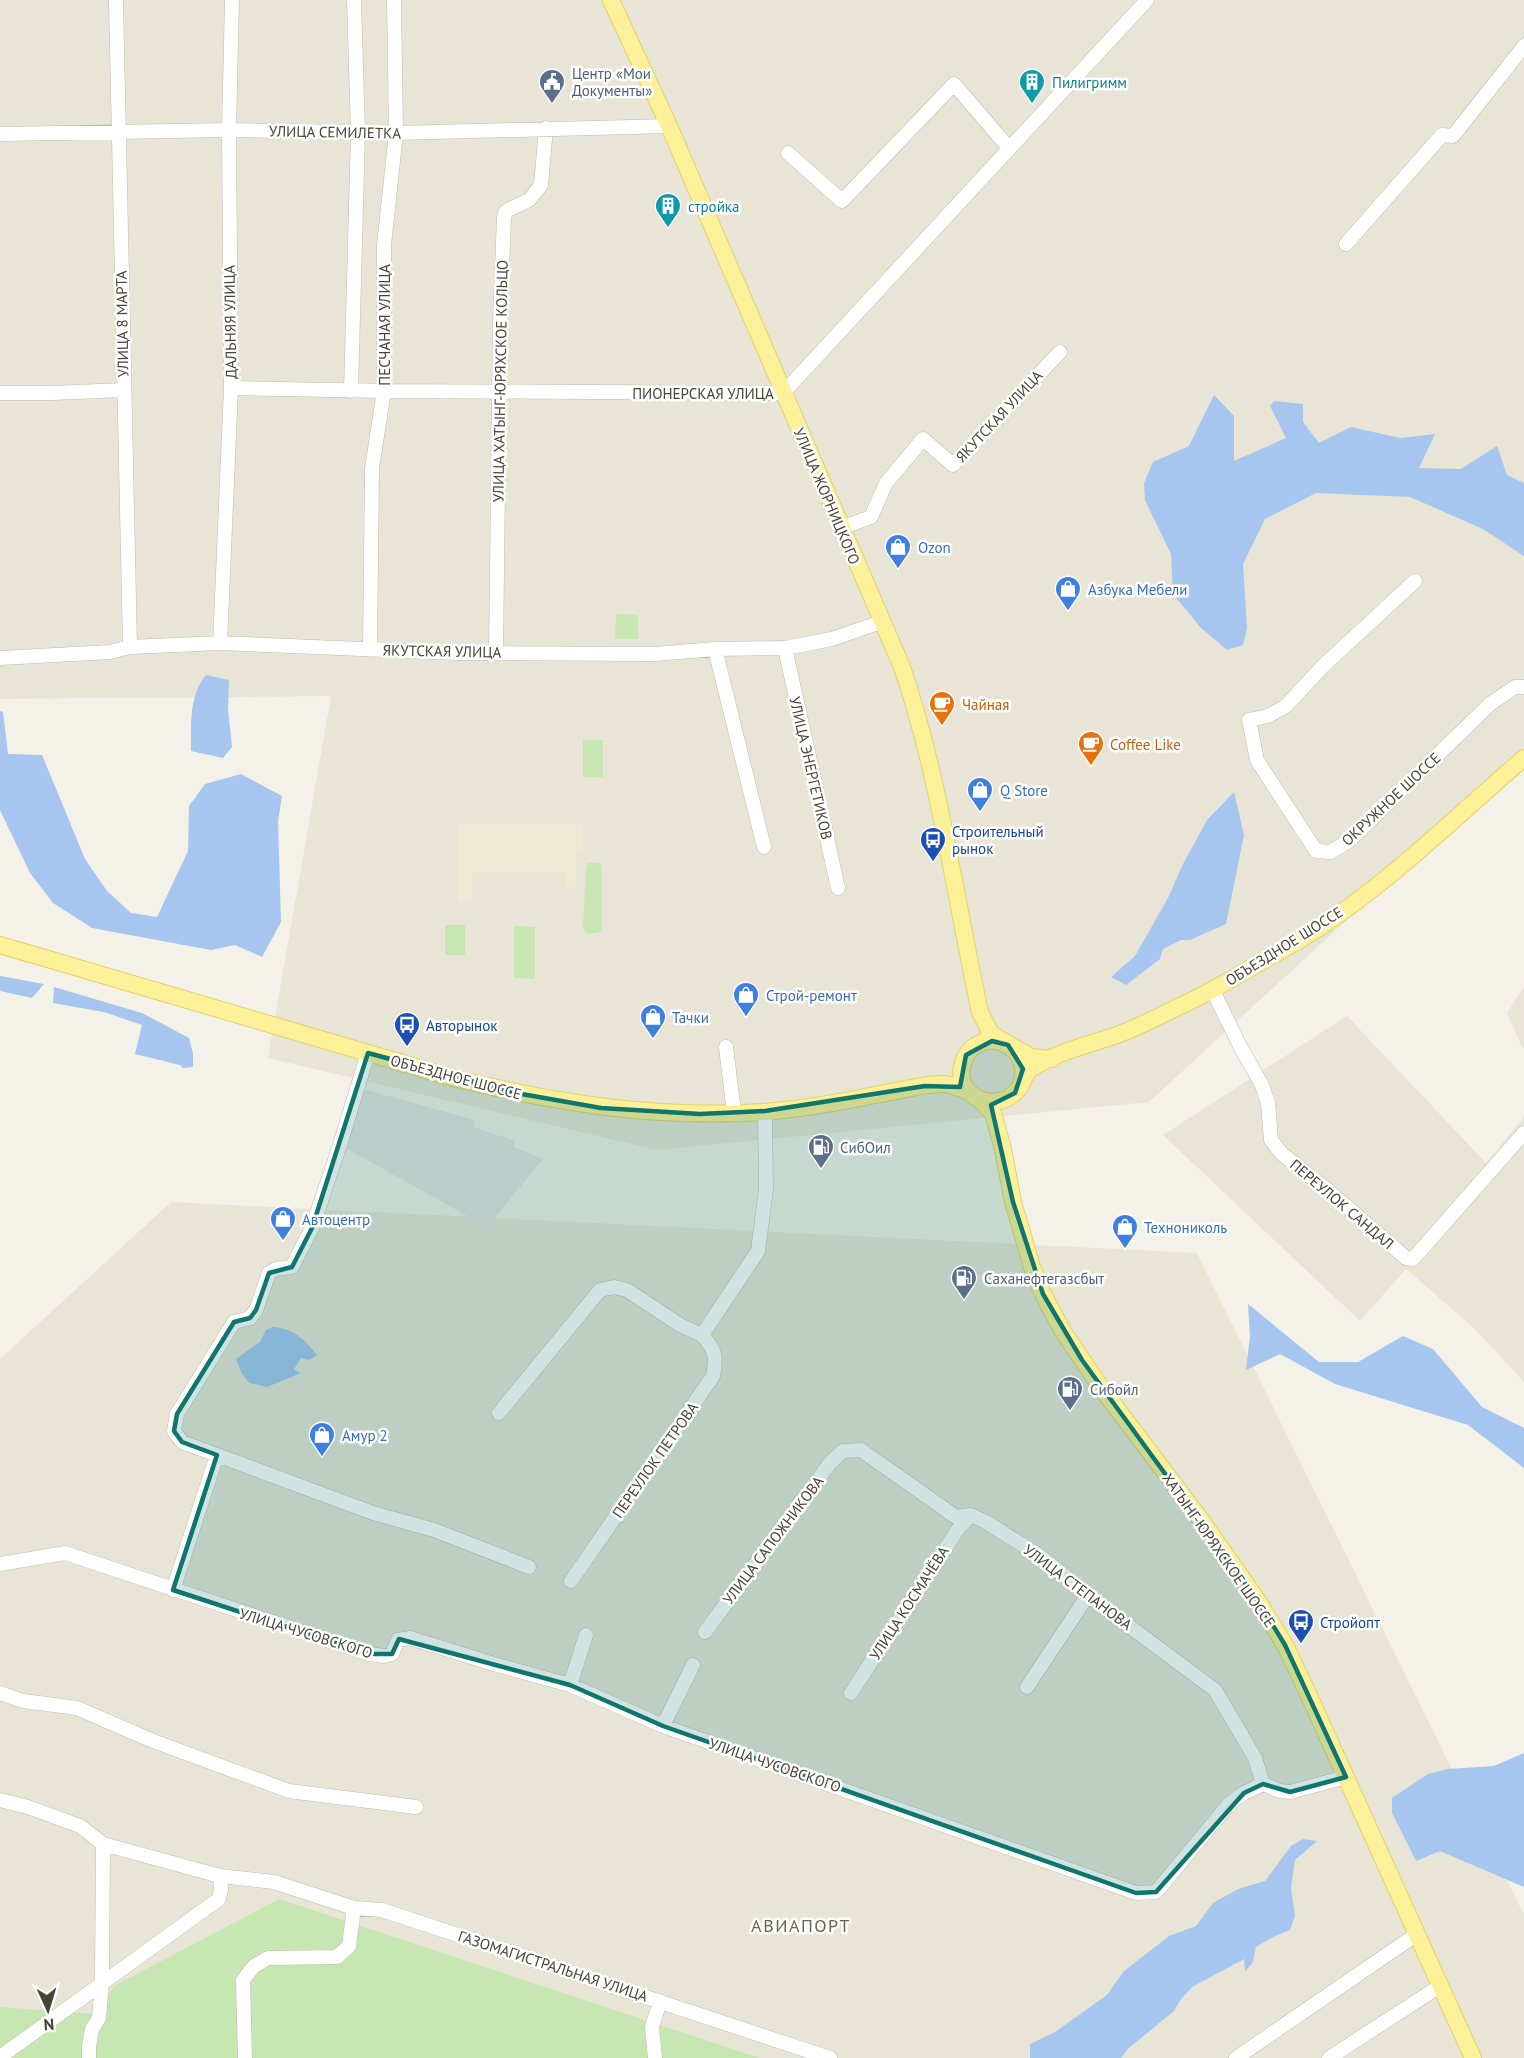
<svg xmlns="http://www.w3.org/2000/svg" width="1524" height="2058" font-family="'PT Sans',sans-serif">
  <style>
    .residential { fill: #e8e5d7 }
    .education { fill: #edead3 }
    .green { fill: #c6e7b2 }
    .parking { fill: #e5e4e0 }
    .water { fill: #a6c5ef }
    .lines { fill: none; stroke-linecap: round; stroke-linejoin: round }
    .minor-casing { stroke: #bfbcab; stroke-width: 15 }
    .major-casing { stroke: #e2d269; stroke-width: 18 }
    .minor { stroke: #fff; stroke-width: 14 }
    .major { stroke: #fcf199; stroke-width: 16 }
    .marked { fill: #0f766e; fill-opacity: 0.2; stroke: #0f766e; stroke-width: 4.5; stroke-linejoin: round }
    .labels { text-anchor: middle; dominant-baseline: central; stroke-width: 5; stroke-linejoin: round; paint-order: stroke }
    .service-label { font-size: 15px; fill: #4e5e75; stroke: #fff; text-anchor: start }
    .culture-label { font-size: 15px; fill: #0d838f; stroke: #fff; text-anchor: start }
    .street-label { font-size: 15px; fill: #474437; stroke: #fff }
    .shop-label { font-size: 15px; fill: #366cbe; stroke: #fff; text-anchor: start }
    .food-label { font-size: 15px; fill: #c56008; stroke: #fff; text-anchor: start }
    .transit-label { font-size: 15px; fill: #164399; stroke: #fff; text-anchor: start }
    .quarter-label { font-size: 18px; letter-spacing: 1.5px; fill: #6a644e; stroke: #fff }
  </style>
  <rect width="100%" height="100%" fill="#f4f2e8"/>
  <path class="residential" d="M0,0H1524V757L1149,1102L657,1150L268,1058L331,696L0,699Z
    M1524,986V1048L1521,1045L1507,1013Z
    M1347,1016L1486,1163L1524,1117V1382L1475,1329L1406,1269L1360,1321L1163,1135Z
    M171,1202L1197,1253L1524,1915V2058H0V1359Z"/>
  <path class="education" d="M458,824H583V852H576V887H566V872H472V902H458Z"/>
  <path class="green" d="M616,614L638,615V639H615Z
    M583,740H603V777H583Z
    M589,863H600L602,867V927L601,931L597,933H587L583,927L586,867Z
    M445,925H465V955H445Z
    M514,926L535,927V979L514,978Z
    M279,1899L760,2058H0V2007L96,2014L114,1986Z"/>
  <path class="parking" d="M363,1089L475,1120L473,1127L515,1141L514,1147L543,1159L487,1227L347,1149Z"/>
  <path class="water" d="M1214,395L1234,416V461L1286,438L1270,406L1274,401L1303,404V422L1319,443L1351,427L1400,438L1435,434L1419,468L1461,469L1497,446L1507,475L1524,483V556L1483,529L1410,497L1316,493L1265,519L1243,564L1247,628L1243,645L1227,650L1201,628L1173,594L1171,554L1145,500L1144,483L1153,462L1189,446Z
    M206,675L229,680L228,710L232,747L223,758L191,751C191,726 189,695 206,675Z
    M0,711L3,712L8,754L42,755L85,859L107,891L131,913L157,917L188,851L189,806L205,784L241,774L282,796L278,821L281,922L262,957L235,945L211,950L92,928L53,903L30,873L0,810Z
    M1234,792L1244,835L1226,924L1190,940H1181L1163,949L1160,959L1126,985L1111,977L1135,956L1168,898L1182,866L1207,820Z
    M0,976L44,984L32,998L0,991Z
    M54,987L142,1013L189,1038L193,1053V1067L183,1068L180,1065L135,1054L142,1025L104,1012L53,1003Z
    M1248,1304L1319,1362H1358L1403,1336L1433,1349L1482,1407L1524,1428V1468L1468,1425L1335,1384L1280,1354L1246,1370L1250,1336Z
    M273,1327C293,1328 305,1340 317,1355L309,1360L301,1358L294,1369L301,1373L267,1387L249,1383L241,1372L236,1359L260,1342L266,1330Z
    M1524,1753V1887L1440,1851L1416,1861L1392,1813V1798L1428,1774L1448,1769L1494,1766Z
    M1303,1839L1317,1841L1295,1860L1291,1888L1295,1916L1290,1930L1273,1937L1256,1947L1253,1962L1245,1972L1244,1959L1192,1987L1181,1999L1174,2011L1129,2048L1121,2058H1030V2044L1055,2032L1107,1995L1124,1971L1169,1936L1196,1926L1213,1903L1238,1889L1265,1881L1291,1846Z"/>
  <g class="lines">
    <defs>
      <path id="minor" d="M116,0L130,647
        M0,134L229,130L396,133L669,126
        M788,153L842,201L954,84L1009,148
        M1346,244L1442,135L1453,136L1524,46
        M231,388L384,391L783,393L1147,0
        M351,391L358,133L354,0
        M0,393H53L124,390
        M841,528L871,517L886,483L923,439L953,465L1060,352
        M1415,581L1322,667L1286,706L1268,716L1249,720L1257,760L1316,851L1331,852L1350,840L1490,704L1515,687H1524
        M220,643L231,388L229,130L232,0
        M785,648L838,888
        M715,649L764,847
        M370,650L372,468L384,391V245L396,133L394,0
        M496,653L500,323L504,217L506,211L529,200L541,185L546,128
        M0,658L110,652L130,647L220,643L457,653L655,654L715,649L785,648L832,639L881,622
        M1213,991L1241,1048L1262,1085L1268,1103L1271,1140L1282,1154L1330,1192L1406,1258L1413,1259L1524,1133
        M726,1047L734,1113
        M499,1413L600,1290L614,1287L627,1290L680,1325L702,1335L758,1251L766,1189L765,1111
        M217,1455L182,1442L174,1431L177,1414L234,1322L250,1318L256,1310L269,1273L276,1269L292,1267L312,1228L339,1148L368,1053
        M0,1564L65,1553L369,1654L384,1656L392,1654L398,1640L410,1638L497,1665L570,1685L663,1726L1136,1893L1156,1892L1229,1804L1244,1793L1263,1784L1280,1791L1290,1792L1346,1777
        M571,1581L713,1376C717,1356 715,1349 702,1335
        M173,1590L217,1455L373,1513L434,1530L529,1567
        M705,1632L830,1463L843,1451L861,1450L956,1517L971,1515L986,1522L1040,1556L1098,1603L1215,1690L1255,1758L1263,1784
        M570,1685L586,1635
        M1027,1687L1088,1595
        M0,1693L23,1701L77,1708L153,1741L289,1791L416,1807
        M851,1693L958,1529L971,1515
        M663,1726L693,1665
        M0,1800L28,1807L80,1826L103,1844L220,1876L274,1882L354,1908L382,1910L830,2058
        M0,2057L219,1899L221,1889L220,1876
        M89,2058V2046L92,2029L99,2018L102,1981L103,1844
        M245,2058L243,1980L254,1966L268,1958L337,1957L349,1946L354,1908
        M655,2058L652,2027L660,2001
        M1236,2058L1417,1934
        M1329,2058L1440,1986"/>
      <path id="major" d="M611,0L669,126L902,667C940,779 955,897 980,1012L991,1034L1031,1057L1052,1059
        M0,945L453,1078C557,1103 655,1119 763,1112C802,1109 842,1102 880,1094C900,1091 922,1084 943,1084C952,1084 961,1089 969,1092
        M1022,1082C1022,1078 1024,1072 1023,1068C1021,1050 1001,1037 983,1042C974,1045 967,1052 964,1060C949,1096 1000,1119 1021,1085C1024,1078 1027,1070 1034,1067C1055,1053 1090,1044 1114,1036C1137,1028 1158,1017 1180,1006C1213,991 1244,972 1275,954C1291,945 1307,936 1322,926C1394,878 1458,815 1524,758
        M981,1101L993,1113L1003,1149L1013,1202L1032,1267L1043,1294L1062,1330L1102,1389L1202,1521L1258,1601L1285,1645L1305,1687L1473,2058"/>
    </defs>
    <use href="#minor" class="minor-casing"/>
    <use href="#major" class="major-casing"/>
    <use href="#minor" class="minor"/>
    <use href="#major" class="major"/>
  </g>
  <path class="marked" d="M992,1041L1008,1045L1023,1069L1015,1093L991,1105L1013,1202L1043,1294L1082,1360L1258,1601L1285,1645L1346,1777L1290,1792L1263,1784L1244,1793L1156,1892L1136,1893L663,1726L570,1685L399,1639L392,1654H369L173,1590L217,1455L182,1442L174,1431L177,1414L234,1322L250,1318L256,1310L269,1273L292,1267L312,1228L368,1053L516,1093L601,1108L700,1114L765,1111L925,1086L960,1087L966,1055Z"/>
  <defs>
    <symbol id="civic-pin" viewBox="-11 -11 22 30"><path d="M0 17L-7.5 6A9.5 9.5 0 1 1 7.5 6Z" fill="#5c6f8a" stroke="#fff"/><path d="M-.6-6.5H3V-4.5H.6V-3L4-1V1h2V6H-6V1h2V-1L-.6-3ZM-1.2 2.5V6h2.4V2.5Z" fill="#fff"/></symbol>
    <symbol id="building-pin" viewBox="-11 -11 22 30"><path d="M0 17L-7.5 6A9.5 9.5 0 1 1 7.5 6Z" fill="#0f9aa8" stroke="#fff"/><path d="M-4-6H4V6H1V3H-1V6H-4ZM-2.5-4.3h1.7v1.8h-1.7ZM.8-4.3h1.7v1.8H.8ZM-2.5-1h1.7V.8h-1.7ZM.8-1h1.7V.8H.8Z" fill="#fff"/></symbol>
    <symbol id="shop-pin" viewBox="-11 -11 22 30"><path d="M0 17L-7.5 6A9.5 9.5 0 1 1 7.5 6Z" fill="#3f7fe0" stroke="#fff"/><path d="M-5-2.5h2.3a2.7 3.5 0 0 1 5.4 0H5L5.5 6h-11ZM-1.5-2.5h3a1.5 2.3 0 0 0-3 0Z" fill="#fff"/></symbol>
    <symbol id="cafe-pin" viewBox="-11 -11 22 30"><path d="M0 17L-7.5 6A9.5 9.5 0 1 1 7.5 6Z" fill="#e8710a" stroke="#fff"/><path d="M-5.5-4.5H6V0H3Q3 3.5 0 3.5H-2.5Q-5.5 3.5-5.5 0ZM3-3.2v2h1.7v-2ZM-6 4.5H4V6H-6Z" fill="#fff"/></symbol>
    <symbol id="bus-pin" viewBox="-11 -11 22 30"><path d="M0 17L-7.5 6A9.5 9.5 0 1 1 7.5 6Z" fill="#1a4fb4" stroke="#fff"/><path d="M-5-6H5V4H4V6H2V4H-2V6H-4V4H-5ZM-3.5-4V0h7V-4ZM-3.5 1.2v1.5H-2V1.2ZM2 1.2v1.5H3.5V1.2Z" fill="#fff"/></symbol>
    <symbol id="fuel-pin" viewBox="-11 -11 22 30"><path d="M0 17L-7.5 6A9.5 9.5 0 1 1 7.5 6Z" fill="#5c6f8a" stroke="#fff"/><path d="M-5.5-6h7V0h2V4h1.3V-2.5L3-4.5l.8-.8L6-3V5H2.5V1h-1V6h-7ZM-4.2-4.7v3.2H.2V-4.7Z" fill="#fff"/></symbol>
  </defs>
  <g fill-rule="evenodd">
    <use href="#civic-pin" x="537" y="67" width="30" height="40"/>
    <use href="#building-pin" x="1017" y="67" width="30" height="40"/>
    <use href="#building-pin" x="653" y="191" width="30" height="40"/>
    <use href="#shop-pin" x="883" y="532" width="30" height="40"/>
    <use href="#shop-pin" x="1053" y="574" width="30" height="40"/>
    <use href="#cafe-pin" x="927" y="689" width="30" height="40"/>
    <use href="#cafe-pin" x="1076" y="729" width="30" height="40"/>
    <use href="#shop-pin" x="965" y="775" width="30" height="40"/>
    <use href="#bus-pin" x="918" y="825" width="30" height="40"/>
    <use href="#shop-pin" x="731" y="980" width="30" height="40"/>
    <use href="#shop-pin" x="638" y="1002" width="30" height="40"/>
    <use href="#bus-pin" x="392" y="1010" width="30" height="40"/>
    <use href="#fuel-pin" x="806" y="1132" width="30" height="40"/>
    <use href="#shop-pin" x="268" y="1204" width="30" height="40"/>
    <use href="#shop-pin" x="1110" y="1212" width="30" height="40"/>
    <use href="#fuel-pin" x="949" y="1263" width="30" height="40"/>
    <use href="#fuel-pin" x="1055" y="1374" width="30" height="40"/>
    <use href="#shop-pin" x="307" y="1420" width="30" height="40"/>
    <use href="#bus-pin" x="1286" y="1607" width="30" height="40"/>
  </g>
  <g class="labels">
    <g class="service-label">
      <text x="572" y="73">Центр «Мои<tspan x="572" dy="17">Документы»</tspan></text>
      <text x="840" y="1147">СибОил</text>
      <text x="984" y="1278">Саханефтегазсбыт</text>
      <text x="1090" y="1389">Сибойл</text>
    </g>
    <g class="culture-label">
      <text x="1052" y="82">Пилигримм</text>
      <text x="688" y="206">стройка</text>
    </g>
    <g class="street-label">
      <text transform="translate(335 132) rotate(1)">УЛИЦА СЕМИЛЕТКА</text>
      <text transform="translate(230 322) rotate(-91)">ДАЛЬНЯЯ УЛИЦА</text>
      <text transform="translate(122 324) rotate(-91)">УЛИЦА 8 МАРТА</text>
      <text transform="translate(384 325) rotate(-90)">ПЕСЧАНАЯ УЛИЦА</text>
      <text transform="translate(500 381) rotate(-89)">УЛИЦА ХАТЫНГ-ЮРЯХСКОЕ КОЛЬЦО</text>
      <text x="703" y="393">ПИОНЕРСКАЯ УЛИЦА</text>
      <text transform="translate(999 416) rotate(-47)">ЯКУТСКАЯ УЛИЦА</text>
      <text transform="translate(827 496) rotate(67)">УЛИЦА ЖОРНИЦКОГО</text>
      <text transform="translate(442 651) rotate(1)">ЯКУТСКАЯ УЛИЦА</text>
      <text transform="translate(811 768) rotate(77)">УЛИЦА ЭНЕРГЕТИКОВ</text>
      <text transform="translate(1391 799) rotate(-43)">ОКРУЖНОЕ ШОССЕ</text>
      <text transform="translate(1284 946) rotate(-32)">ОБЪЕЗДНОЕ ШОССЕ</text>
      <text transform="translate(456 1077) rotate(15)">ОБЪЕЗДНОЕ ШОССЕ</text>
      <text transform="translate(1342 1204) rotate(40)">ПЕРЕУЛОК САНДАЛ</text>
      <text transform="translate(655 1460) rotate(-55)">ПЕРЕУЛОК ПЕТРОВА</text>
      <text transform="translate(773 1540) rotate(-53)">УЛИЦА САПОЖНИКОВА</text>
      <text transform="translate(1219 1550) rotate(55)">ХАТЫНГ-ЮРЯХСКОЕ ШОССЕ</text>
      <text transform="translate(1078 1587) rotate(37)">УЛИЦА СТЕПАНОВА</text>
      <text transform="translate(909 1603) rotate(-57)">УЛИЦА КОСМАЧЁВА</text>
      <text transform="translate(306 1633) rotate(17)">УЛИЦА ЧУСОВСКОГО</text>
      <text transform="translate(775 1765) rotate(19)">УЛИЦА ЧУСОВСКОГО</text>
      <text transform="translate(553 1966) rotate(18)">ГАЗОМАГИСТРАЛЬНАЯ УЛИЦА</text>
    </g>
    <g class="shop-label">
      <text x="918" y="547">Ozon</text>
      <text x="1088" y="589">Азбука Мебели</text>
      <text x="1000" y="790">Q Store</text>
      <text x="766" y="995">Строй-ремонт</text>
      <text x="672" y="1017">Тачки</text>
      <text x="302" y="1219">Автоцентр</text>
      <text x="1144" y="1227">Технониколь</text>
      <text x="342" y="1435">Амур 2</text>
    </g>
    <g class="food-label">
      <text x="962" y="704">Чайная</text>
      <text x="1110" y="744">Coffee Like</text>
    </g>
    <g class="transit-label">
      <text x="952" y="831">Строительный<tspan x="952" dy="17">рынок</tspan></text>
      <text x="426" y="1025">Авторынок</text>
      <text x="1320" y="1622">Стройопт</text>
    </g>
    <g class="quarter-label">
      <text x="801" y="1925">АВИАПОРТ</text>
    </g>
  </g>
  <g transform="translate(48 2010) rotate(176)" stroke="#ffffff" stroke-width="4.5" paint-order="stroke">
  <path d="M0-4.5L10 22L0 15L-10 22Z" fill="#474437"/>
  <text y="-9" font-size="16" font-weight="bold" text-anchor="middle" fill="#474437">N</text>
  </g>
</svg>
